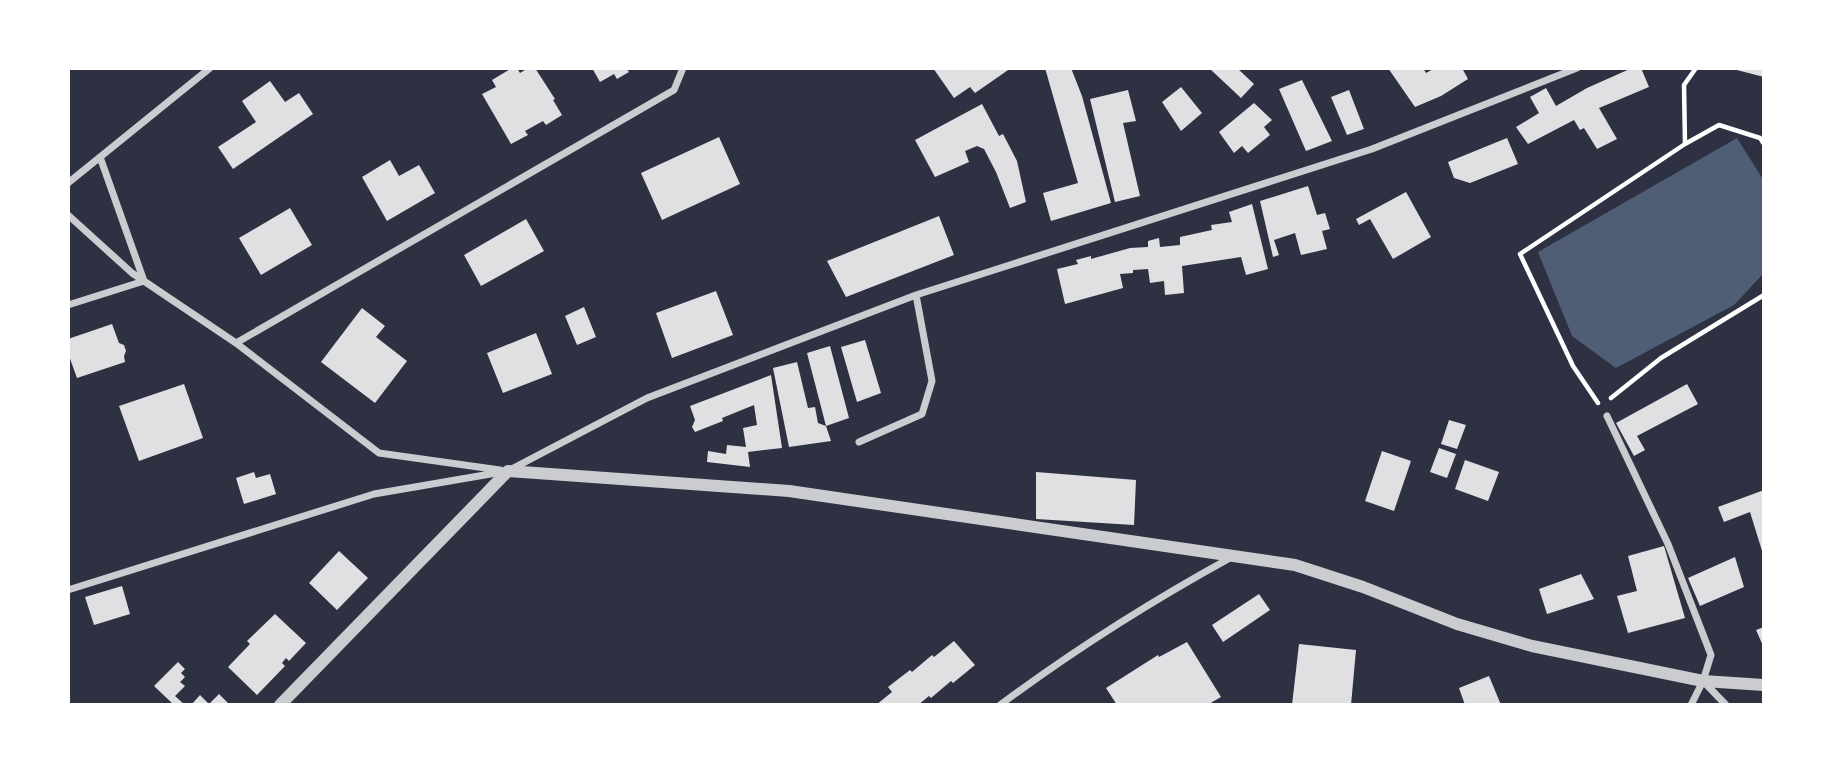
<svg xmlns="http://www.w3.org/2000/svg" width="1832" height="773" font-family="Helvetica,sans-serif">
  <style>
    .water { fill: #4f5d75 }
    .building { fill: #e0e0e3 }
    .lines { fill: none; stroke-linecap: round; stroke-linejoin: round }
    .path { stroke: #fff; stroke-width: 4.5 }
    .minor { stroke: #caccd0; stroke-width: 7 }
    .tertiary { stroke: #caccd0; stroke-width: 12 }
  </style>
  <rect width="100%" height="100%" fill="#2d3142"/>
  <path class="water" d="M1737,138L1764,181V273L1734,305L1616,368L1572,336L1538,252Z"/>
  <path class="building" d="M512,68H517L520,73L528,68H535L555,99L553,100L562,115L546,125L543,121L525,131L528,135L511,144L482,94L496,87L492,80Z
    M592,68H626L629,72L617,79L614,74L600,82Z
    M933,68H1011L975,93L970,87L954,98Z
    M1045,68H1071L1082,96L1111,203L1051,221L1043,193L1078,183Z
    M1209,68H1237L1254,84L1241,98Z
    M1388,68H1423L1426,73L1435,68H1462L1468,79L1441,96L1415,107Z
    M1632,68H1641L1649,87L1599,108L1617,139L1597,149L1584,128L1580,130L1574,120L1528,144L1516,127L1539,113L1530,97L1546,88L1556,106L1587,88Z
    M1733,68H1764V77L1733,69Z
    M1302,80L1332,141L1306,151L1279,89Z
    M270,81L285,102L299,93L313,114L233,169L218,147L256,122L242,101Z
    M1181,87L1202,113L1181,131L1162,102Z
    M1128,90L1136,121L1123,123L1140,196L1115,202L1090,99Z
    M1349,90L1364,129L1347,135L1331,97Z
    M1254,103L1272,120L1264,127L1270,135L1248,153L1242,146L1234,153L1219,132Z
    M982,104L999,136L1003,134L1017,161L1026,202L1010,208L996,172L984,149L977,146L965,151L969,162L935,177L915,140Z
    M719,137L740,184L662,220L641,173Z
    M1507,138L1518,164L1470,183L1454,178L1448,162Z
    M390,160L399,176L419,165L435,193L387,221L362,177Z
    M1308,186L1317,215L1325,213L1330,229L1322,231L1327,249L1301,255L1295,233L1274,240L1279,255L1273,257L1260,201Z
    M1406,192L1431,237L1393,259L1370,219L1359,225L1356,219Z
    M1252,204L1268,269L1246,275L1241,257L1182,266L1184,293L1165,295L1164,281L1150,283L1148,269L1133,270V273L1120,274L1123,288L1065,304L1057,269L1078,264L1076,260L1091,256V259L1130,248L1148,247V241L1159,238L1160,247L1180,245V237L1212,230L1211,225L1232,222L1229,212Z
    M290,208L312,245L261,275L239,238Z
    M939,216L954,255L846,297L827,261Z
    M526,219L544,251L481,286L464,255Z
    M716,291L733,335L672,358L656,313Z
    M584,307L596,337L577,345L565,316Z
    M362,308L385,326L376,337L407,361L375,403L321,362Z
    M112,324L119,343L124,345L126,351L124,356L125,362L77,378L68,353V339Z
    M536,333L552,374L503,393L487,353Z
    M865,340L881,393L857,402L841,347Z
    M830,346L849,418L826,426L807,353Z
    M797,362L808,408L815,407L818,423L826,426L831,441L789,447L773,368Z
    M771,375L782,448L748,452L750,467L707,462L708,451L726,454L727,445L746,447L743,428L757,425L754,405L722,418L723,421L695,432L692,427L695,420L690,406Z
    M184,384L203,438L139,461L119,406Z
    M1687,384L1698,404L1637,436L1645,450L1634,456L1616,423Z
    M1449,420L1466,425L1457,449L1441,444Z
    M1439,448L1456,454L1447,478L1430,472Z
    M1382,451L1411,461L1394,511L1365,501Z
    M1465,460L1499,472L1488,501L1455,489Z
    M254,472L256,478L270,474L276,494L244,504L236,478Z
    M1036,472L1136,480L1134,525L1036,519Z
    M1764,490V554H1763L1750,512L1724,522L1718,507Z
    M1664,546L1685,618L1628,633L1617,596L1637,591L1628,556Z
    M339,551L368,578L337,610L309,583Z
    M1735,557L1744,587L1700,606L1688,578Z
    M1581,574L1594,599L1547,614L1539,589Z
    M122,586L130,614L94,625L85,597Z
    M1259,594L1270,610L1223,642L1212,625Z
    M275,614L306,643L289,661L286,658L282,663L285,666L257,695L228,667L250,644L247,641Z
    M1764,627V648L1756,630Z
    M954,641L975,665L953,683L951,681L931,698L929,696L918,705H876L892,692L888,687L910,670L912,672L932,655L934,657Z
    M1187,642L1221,697L1207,705H1117L1106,688L1158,655L1159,657Z
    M1299,644L1356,650L1351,705H1292Z
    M178,662L185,669L181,673L185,677L180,682L185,686L175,696L185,705H174L154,686Z
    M1489,676L1501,705H1465L1459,688Z
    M219,694L230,705H191L200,695L209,704Z"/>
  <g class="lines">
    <path class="path" d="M1685,144L1719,125L1760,138L1764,144
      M1611,398L1661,358L1764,295
      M1598,403L1573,366L1520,254L1685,144L1684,85L1696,68"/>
    <path class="minor" d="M68,183L210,68
      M68,215L132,273L236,343L379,453L500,470
      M68,305L144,281L100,157
      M236,343L674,90L683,68
      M1607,416L1668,544L1711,655L1703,681L1691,705
      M859,442L922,414L932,381L916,295
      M68,590L374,494L508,471L647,398L916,295L1372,149L1577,68
      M1703,681L1726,705
      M1000,705C1074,650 1150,602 1230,558"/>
    <path class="tertiary" d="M280,705L508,471L789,491L1295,565L1363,587L1457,624L1532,646L1703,681L1764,685"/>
  </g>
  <rect width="1832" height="773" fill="none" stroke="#ffffff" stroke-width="140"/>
</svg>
